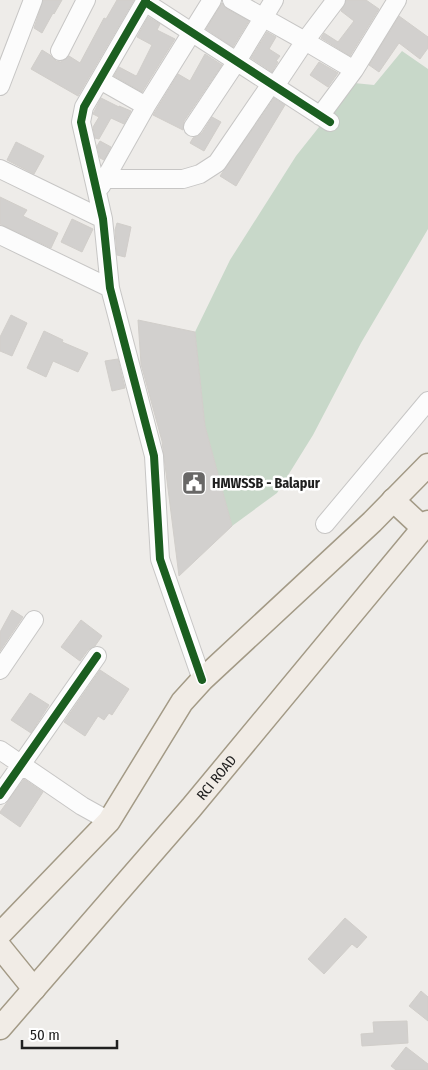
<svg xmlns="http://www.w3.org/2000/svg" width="428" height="1070" font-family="'Fira Sans Condensed',sans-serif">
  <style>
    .cemetery { fill: #c8d8c9 }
    .building { fill: #d2d0ce; stroke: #d1ceca }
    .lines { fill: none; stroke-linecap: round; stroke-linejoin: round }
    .minor-casing { stroke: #c7c6c5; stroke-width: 20 }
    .major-casing { stroke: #a39a86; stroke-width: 25 }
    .minor { stroke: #fcfcfc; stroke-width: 18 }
    .major { stroke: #f1ece6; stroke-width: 22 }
    .cycleway-casing { stroke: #fff; stroke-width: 11 }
    .cycleway { stroke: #1b5e20; stroke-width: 8 }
    .labels { text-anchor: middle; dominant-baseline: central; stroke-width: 5; stroke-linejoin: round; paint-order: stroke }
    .poi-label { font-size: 14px; font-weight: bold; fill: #202020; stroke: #fff; text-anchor: start }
    .street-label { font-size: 14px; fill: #202020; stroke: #fff }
  </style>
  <rect width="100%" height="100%" fill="#eeece9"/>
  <path class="cemetery" d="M402,51L428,69V229L361,343L313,435L277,493L232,526L205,426L195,332L230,260L296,156L354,83L374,85Z"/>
  <path class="building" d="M43,0H62L54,14L53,13L42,33L34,28Z
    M117,0H134L78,96L31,69L42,50L50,55L56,61L61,62L69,56L80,63L104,18L106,19Z
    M346,0H366L379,9L350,56L321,38L324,33L338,42L354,21L341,11Z
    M222,3L227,9L249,21L233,47L206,29Z
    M399,16L428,37V48L420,59L399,43L379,72L369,65Z
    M148,17L160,24L157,30L175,39L142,92L114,76L119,67L136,76L137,75L152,45L137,37Z
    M267,32L276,37L269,49L280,56L276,61L278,62L272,72L251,58Z
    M205,54L222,65L184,121L183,130L153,115L178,74L190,81Z
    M319,62L338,73L328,87L310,75Z
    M101,98L119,107V106L131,111L124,124L111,118L99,139L95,138L93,127L99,117L93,114Z
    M274,98L285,105L236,186L220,176Z
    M212,117L221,122L204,151L190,143L193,138L202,133Z
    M100,141L111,147L104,160L100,158L97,146Z
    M16,142L44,156L34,174L7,160Z
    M0,197L27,210L23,216L58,233L51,248L0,224Z
    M72,219L93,229L82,252L61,242Z
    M117,223L131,227L125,257L117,255L115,230Z
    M11,315L27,323L12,356L0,351V337Z
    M138,320L195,332L205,426L232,526L179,576L162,441L141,364Z
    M44,331L63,340L62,342L88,353L78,372L53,361L46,377L27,368Z
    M118,359L125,388L112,391L105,361Z
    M12,610L23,617L0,651V632Z
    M81,620L102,636L95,646L88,650L80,661L61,647Z
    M100,670L129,689L112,715L109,713L104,720L98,716L85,736L64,722Z
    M30,693L49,705L31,733L11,720Z
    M24,779L43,792L20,827L0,813V812Z
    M345,918L367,937L357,948L352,944L324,974L308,959Z
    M421,991L428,997V1021L409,1006Z
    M407,1021L408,1043L362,1046L361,1034L374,1033L373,1022Z
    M406,1047L428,1064V1070H396L391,1066Z"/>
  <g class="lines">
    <defs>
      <path id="minor" d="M146,0L84,107L81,122L103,219L110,288L154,456L160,559L202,680
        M232,0L305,41L354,70
        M145,2L330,122
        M60,51L86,0
        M100,80L146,106L212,0
        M0,86L33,0
        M275,86L305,41L336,0
        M320,116L354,70L397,0
        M193,127L237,61L274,0
        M0,169L103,219
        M105,179H183L200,174L217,163L271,84
        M101,186L146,106
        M0,235L110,288
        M325,524L428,401
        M0,670L34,620
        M0,750L82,806L109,821
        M0,795L97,656"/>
      <g id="major">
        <path d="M393,500L423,528"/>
        <path d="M0,934L109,821L182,702L202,680L372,522L428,465"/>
        <path d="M0,947L34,989"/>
        <path id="s1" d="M0,1028L191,808L428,522"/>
      </g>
    </defs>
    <use href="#minor" class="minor-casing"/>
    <use href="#major" class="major-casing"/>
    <use href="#minor" class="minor"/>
    <use href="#major" class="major"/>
    <defs>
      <path id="cycleway" d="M146,0L84,107L81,122L103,219L110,288L154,456L160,559L202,680
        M145,2L330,122
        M0,795L97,656"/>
    </defs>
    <use href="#cycleway" class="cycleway-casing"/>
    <use href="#cycleway" class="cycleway"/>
  </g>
  <defs>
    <symbol id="civic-square" viewBox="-11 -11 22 22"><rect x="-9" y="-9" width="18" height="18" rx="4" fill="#686766" stroke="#fff"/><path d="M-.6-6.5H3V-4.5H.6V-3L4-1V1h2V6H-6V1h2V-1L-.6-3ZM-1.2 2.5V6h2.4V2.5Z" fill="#fff"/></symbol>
  </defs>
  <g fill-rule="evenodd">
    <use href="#civic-square" x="180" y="469" width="28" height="28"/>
  </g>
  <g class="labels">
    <g class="poi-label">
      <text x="212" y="483">HMWSSB - Balapur</text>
    </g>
    <g class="street-label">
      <text stroke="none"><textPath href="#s1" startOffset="331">RCI ROAD</textPath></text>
    </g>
  </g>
  <path d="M22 1040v8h95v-8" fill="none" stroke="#202020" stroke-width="2.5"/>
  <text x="30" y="1040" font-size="15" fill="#202020" stroke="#ffffff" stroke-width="4" paint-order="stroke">50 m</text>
</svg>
